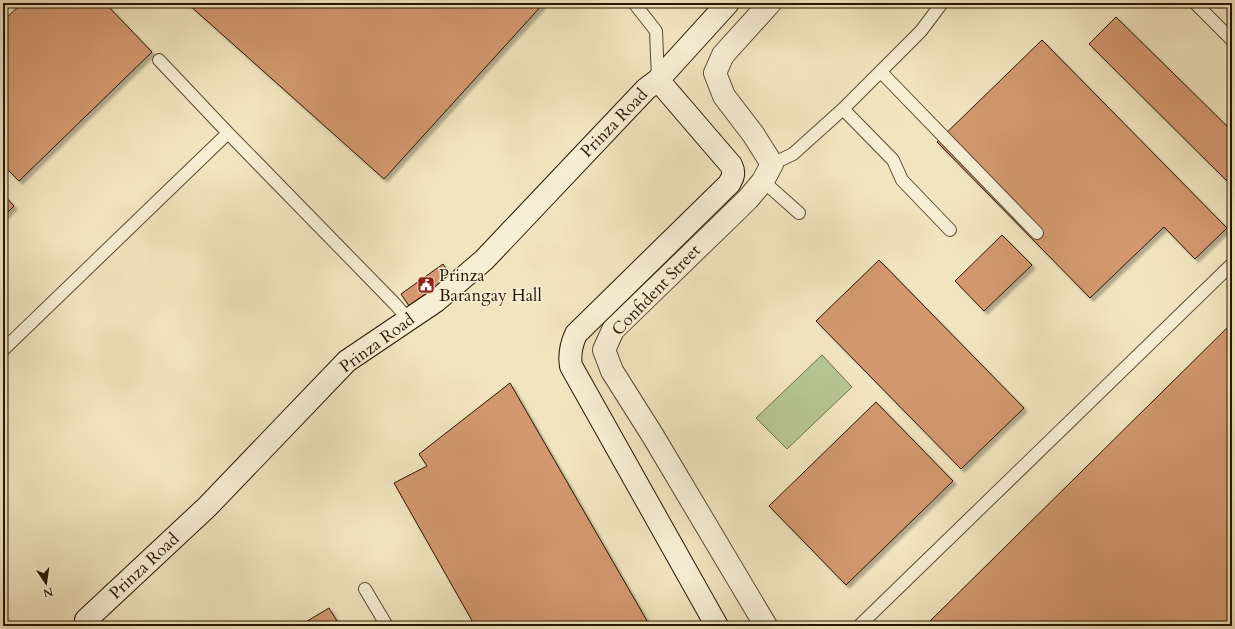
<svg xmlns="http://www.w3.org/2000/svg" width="1235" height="629" font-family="Cardo,serif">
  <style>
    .green { fill: #b7c594; stroke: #6e6e4a }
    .building { fill: #d39870; stroke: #261601; filter: url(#shadow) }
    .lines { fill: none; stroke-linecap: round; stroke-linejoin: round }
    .lane-casing { stroke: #594a30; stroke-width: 14 }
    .street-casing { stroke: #594a30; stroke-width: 24 }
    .secondary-casing { stroke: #261601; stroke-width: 24 }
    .lane { stroke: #f6eed5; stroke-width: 12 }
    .street { stroke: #f6eed5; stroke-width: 22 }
    .secondary { stroke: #f6eed5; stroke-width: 22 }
    .labels { text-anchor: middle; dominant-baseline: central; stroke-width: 3; stroke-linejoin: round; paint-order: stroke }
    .street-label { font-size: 17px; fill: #261601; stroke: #f6eed5 }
    .poi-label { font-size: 17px; fill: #261601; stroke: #f6eed5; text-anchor: start }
  </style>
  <defs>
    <filter id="shadow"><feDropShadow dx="3.5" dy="3.5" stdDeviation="1" flood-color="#0004"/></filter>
  </defs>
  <rect width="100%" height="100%" fill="#f1e5bf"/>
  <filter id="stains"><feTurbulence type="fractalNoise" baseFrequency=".005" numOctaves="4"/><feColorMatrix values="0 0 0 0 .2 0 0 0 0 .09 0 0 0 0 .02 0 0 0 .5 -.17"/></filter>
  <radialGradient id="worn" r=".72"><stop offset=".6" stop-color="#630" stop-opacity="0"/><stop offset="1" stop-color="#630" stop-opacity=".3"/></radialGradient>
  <path class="green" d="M822,355L852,387L787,449L756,418Z"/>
  <path class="building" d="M22,3H105L152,52L19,181L3,165V21Z
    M187,3H544L384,179Z
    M1116,17L1232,131V186L1089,44Z
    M1042,40L1227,228L1195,259L1164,227L1090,298L937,142Z
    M3,194L14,206L3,217Z
    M1002,235L1032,265L984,311L955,281Z
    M879,260L1024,408L961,469L816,321Z
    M443,264L451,275L409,306L401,294Z
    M1232,323V626H925Z
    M510,383L650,626H475L394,483L427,466L419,454Z
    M876,402L953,481L846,585L769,506Z
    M329,608L340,626H299Z"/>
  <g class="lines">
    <defs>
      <path id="lane" d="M634,3L656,31L658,80
        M1195,3L1232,40
        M159,60L228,133L395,304L408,319
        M881,72L1037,233
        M843,109L893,160L902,180L950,230
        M772,164L793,154L843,109L921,31L942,3
        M763,181L799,213
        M3,350L228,133
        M365,589L387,626
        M859,626L1232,264"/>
      <path id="street" d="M766,626L653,436L612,371L604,350L613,330L748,199L763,181L772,164L753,134L724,96L715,73L723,55L770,3"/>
      <path id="secondary" d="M658,80L731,165C735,173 733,177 729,184L576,334C571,345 569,354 571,366L717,626
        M90,626L86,620L207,507L347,361L436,301L484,260L646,89L658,80L728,3"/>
    </defs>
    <use href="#lane" class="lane-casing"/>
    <use href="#street" class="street-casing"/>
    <use href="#secondary" class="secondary-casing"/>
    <use href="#lane" class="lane"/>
    <use href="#street" class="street"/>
    <use href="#secondary" class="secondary"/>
  </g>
  <defs>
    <symbol id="civic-square" viewBox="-11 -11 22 22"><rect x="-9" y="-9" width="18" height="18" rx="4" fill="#8f2418" stroke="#f6eed5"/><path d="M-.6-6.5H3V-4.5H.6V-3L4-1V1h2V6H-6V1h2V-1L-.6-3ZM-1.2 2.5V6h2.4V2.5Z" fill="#fff"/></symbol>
  </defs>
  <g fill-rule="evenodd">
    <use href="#civic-square" x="416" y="275" width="20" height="20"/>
  </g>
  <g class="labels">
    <g class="street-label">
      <text transform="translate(614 123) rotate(-46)">Prinza Road</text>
      <text transform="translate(656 290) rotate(-46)">Confident Street</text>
      <text transform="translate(377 343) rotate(-36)">Prinza Road</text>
      <text transform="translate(144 566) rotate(-43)">Prinza Road</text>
    </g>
    <g class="poi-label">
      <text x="439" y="275">Prinza<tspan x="439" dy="20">Barangay Hall</tspan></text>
    </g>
  </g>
  <rect width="1235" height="629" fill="none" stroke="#f1e5bf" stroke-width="16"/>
  <rect x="4" y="4" width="1227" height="621" fill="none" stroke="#261601" stroke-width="2"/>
  <rect x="8" y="8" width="1219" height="613" fill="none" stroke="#261601"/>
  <g transform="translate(46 583) rotate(167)" stroke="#f6eed5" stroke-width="3" paint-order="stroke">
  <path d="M0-3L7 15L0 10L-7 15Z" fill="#261601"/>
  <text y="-6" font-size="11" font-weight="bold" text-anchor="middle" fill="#261601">N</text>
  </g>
  <rect width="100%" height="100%" filter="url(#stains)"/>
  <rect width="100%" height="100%" fill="url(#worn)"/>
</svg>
